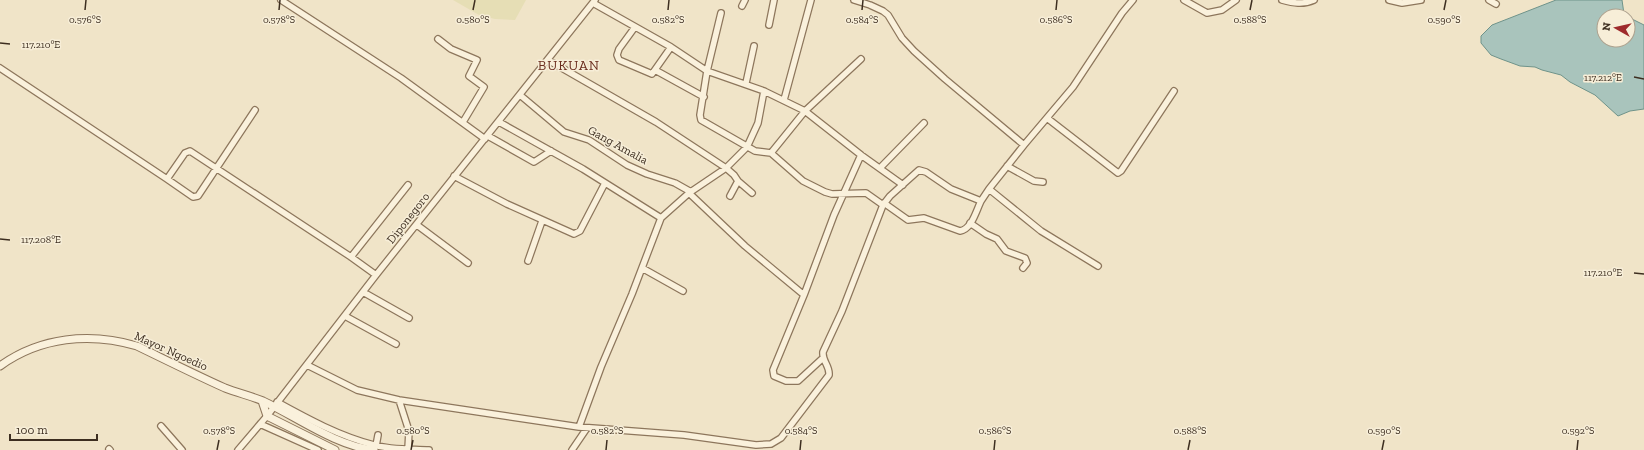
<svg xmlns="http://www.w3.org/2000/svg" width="1644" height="450" font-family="'Zilla Slab',serif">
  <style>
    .farmland { fill: #e6deb5 }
    .water { fill: #a9c4bc; stroke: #6f938a }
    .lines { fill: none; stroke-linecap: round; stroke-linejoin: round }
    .minor-casing { stroke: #8d765c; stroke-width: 8 }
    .tertiary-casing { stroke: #8d765c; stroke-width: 9 }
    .minor { stroke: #faf1dc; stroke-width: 5.5 }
    .tertiary { stroke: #faf1dc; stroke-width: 7 }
    .ticks { fill: none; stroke: #3d2e20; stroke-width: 1.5 }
    .labels { text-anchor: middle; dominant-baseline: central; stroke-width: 3; stroke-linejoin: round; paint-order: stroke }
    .street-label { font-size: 12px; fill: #3d2e20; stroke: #f7eed8 }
    .quarter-label { font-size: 14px; letter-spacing: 1px; fill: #6b2e1e; stroke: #f7eed8 }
    .ticks-label { font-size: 10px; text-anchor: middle; fill: #3d2e20; stroke: #f7eed8; stroke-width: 3; stroke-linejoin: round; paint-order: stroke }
  </style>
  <rect width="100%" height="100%" fill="#f0e4c8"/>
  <path class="farmland" d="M453,0H526L515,20L495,19L479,15Z"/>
  <path class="water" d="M1556,0H1622L1624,14L1627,16H1604V40H1628V17L1644,25V109L1630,111L1618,116L1595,95L1570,82L1561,75L1542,70L1535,67L1520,66L1501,59L1491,55L1481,43V36L1492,25Z"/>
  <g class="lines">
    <defs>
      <path id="minor" d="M281,0L401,78L485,139
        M854,0L870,5L883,11L888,15L902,38L914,51L945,79L1024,145
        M1184,0L1207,13L1222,10L1236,0
        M1282,0C1293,3 1303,5 1314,0
        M1389,0L1402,3L1421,0
        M1489,0L1496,4
        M593,3L671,47L707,71L764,91L805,111L861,155
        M742,6L745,0
        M721,13L707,71L700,115L701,120L755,151L771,153L803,181L825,192L832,194L866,193L883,205
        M769,25L774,0
        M635,27L619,49L617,55L619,60L652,74L671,47
        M438,39L451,49L477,60L469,76L484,87L463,122
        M548,60L656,122L726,168L734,175L738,181L730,196
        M0,68L167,179L185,153L190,151L351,257L376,275
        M655,70L704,97
        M746,83L754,46
        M520,95L564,132L589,140L627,165L647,174L675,183L691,192
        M784,100L811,0
        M1047,118L1118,173L1121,171L1174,91
        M499,122L583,169L661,218
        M488,136L534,162L551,151
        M771,153L805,111L861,59
        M1007,166L1034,181L1043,182
        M880,168L924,123
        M454,176L507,204L574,234L580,231L605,183
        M167,179L193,197L198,196L255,110
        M738,181L752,193
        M689,193L745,246L804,295L773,370L774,376L786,381H798L823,358
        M884,203L908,220L924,218L960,231C972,229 976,211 981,201
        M970,223L986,234L997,239L1006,251L1025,258L1027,263L1023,268
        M417,225L468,263
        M351,257L408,185
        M528,261L542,221
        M1098,266L1041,231L989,189L1024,145L1073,87L1122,13L1133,0
        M642,268L683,291
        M363,292L409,318
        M804,295L834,215L861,155L903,185
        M345,316L396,344
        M307,365L357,390L399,400L579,427L684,435L756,445L771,444L781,438L829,375C830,366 822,361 823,352L842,311L883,205L890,196L919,170L926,172L951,189L981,201L989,189
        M399,400L409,431L408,449
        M277,402C308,419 339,436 374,445C391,450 411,449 429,450
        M260,424L318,450
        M161,426L182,450
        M579,427L601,367L632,294L661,218L689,193L726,168L747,147L758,123L764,91
        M376,446L378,435
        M109,449L110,450
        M238,450L267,416L376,275L595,0
        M572,450L587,428"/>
      <path id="tertiary" d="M0,366C40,337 90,332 137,346C166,360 196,375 225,388C238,393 251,396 263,401C297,417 336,446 374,450
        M262,401L267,416L335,450"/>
    </defs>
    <use href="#minor" class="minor-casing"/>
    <use href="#tertiary" class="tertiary-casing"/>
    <use href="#minor" class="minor"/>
    <use href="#tertiary" class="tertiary"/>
  </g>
  <path class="ticks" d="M85,10L86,0M279,10L280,0M473,10L475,0M668,10L669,0M862,10L863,0M1056,10L1057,0M1250,10L1252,0M1444,10L1446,0M0,43L10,44M1634,77L1644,79M0,239L10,240M1634,273L1644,274M217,450L219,440M411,450L413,440M606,450L607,440M800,450L801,440M994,450L995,440M1188,450L1190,440M1382,450L1384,440M1577,450L1578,440"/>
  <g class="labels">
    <g class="street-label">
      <text transform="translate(618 145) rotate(29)">Gang Amalia</text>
      <text transform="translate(408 218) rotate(-52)">Diponegoro</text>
      <text transform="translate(171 351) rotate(24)">Mayor Ngoedio</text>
    </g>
    <g class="quarter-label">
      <text x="569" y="65">BUKUAN</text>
    </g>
  </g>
  <g class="ticks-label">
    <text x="85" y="23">0.576°S</text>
    <text x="279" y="23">0.578°S</text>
    <text x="473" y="23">0.580°S</text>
    <text x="668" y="23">0.582°S</text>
    <text x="862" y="23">0.584°S</text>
    <text x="1056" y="23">0.586°S</text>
    <text x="1250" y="23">0.588°S</text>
    <text x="1444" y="23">0.590°S</text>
    <text x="41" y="48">117.210°E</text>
    <text x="1603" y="81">117.212°E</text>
    <text x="41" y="243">117.208°E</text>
    <text x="1603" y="276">117.210°E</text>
    <text x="219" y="434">0.578°S</text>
    <text x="413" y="434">0.580°S</text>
    <text x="607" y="434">0.582°S</text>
    <text x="801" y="434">0.584°S</text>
    <text x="995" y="434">0.586°S</text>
    <text x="1190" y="434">0.588°S</text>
    <text x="1384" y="434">0.590°S</text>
    <text x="1578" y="434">0.592°S</text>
  </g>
  <g transform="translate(1616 28) rotate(278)"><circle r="19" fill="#f7eed8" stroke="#ada18e"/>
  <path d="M0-3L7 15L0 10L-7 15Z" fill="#9e2a2b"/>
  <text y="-6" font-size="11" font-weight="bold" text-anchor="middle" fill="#3d2e20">N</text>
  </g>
  <path d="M10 434v6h87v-6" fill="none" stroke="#3d2e20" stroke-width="2"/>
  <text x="16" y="434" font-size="12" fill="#3d2e20" stroke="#f7eed8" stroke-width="3" paint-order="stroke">100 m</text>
</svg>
